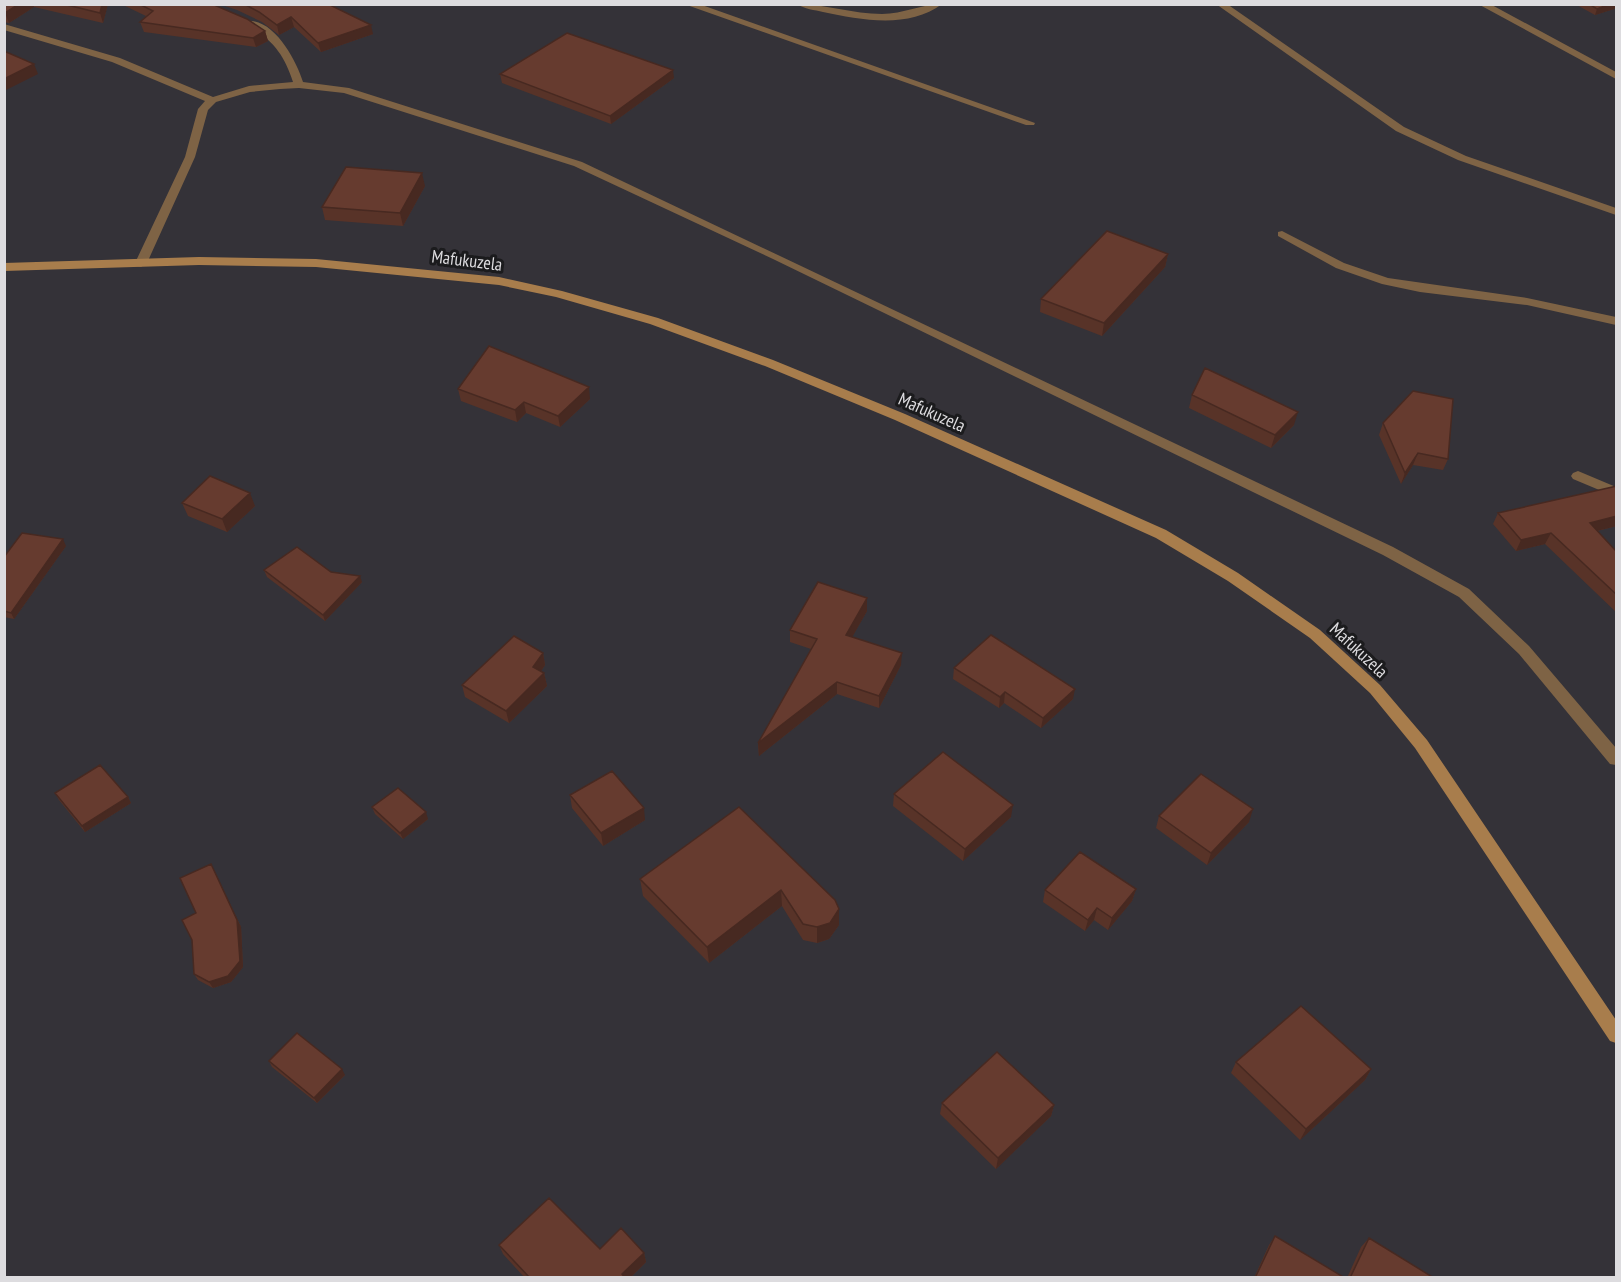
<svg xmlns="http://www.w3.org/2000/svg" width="1621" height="1282" font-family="'PT Sans Narrow',sans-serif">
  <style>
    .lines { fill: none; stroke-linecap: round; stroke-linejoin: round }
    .minor { fill: #7e6345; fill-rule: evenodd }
    .secondary { fill: #a87d4c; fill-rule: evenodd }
    .wall { fill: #583328 }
    .shaded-wall { fill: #472921 }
    .building { fill: #663b2f; stroke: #472921; stroke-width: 1.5 }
    .labels { text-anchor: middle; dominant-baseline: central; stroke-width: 6; stroke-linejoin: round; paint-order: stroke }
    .street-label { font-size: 18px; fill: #dddcdf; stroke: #1b1b1d }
  </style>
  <rect width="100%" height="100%" fill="#343238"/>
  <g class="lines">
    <path class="minor" d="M684,4H699L1035,123L1034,125H1026Z
      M797,4C825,4 853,14 882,14C903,14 922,4 942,4C909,29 861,20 823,12C815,10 804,9 797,4Z
      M1216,4H1227L1404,127L1466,156L1616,208V215L1458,160L1396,131Z
      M1478,4H1490L1616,72V79Z
      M246,21C274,18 296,60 303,82L349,88L582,162L1393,547L1469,589L1529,646L1616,748V765L1610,764L1519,654L1459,597L1383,555L773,259L574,166L344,93L299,88L280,89L250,92L216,102L208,110L195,157L147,263L141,267L137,266L135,263L185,157L198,109L205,101L112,62L4,30V24L120,58L213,97L249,86L293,82C284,54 272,39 246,25Z
      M1282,231L1344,263L1388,278L1527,298L1616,317V325L1527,305L1420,292L1382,284L1336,268L1278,236V232Z
      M1578,471L1616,487V497L1573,479L1571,476L1573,473Z"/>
    <path class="secondary" d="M199,257L316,259L499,277L562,291L658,318L773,360L905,414L1166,530L1238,573L1320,630L1380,685L1427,740L1616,1020V1043L1610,1041L1415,748L1370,693L1310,638L1228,581L1156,538L895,420L765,366L650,324L556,297L499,285L316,267L199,265L4,271V263Z"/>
  </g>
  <path class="wall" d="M4,4H108L103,23L34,7L9,23L4,22Z
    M121,4H212L265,31L268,41L256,47L144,32L140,22L146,16Z
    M219,4H328L373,34L321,52L294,27L279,35L262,22L237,10Z
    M1575,4H1617V8L1595,15Z
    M500,74L674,78L611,124L502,83Z
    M425,186L403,226L325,220L322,207Z
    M1168,254L1165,267L1102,336L1040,312L1041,299Z
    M458,389L590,399L560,427L526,413L517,422L461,401Z
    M1192,395L1294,425L1271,448L1189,408Z
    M1383,423L1448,459L1443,470L1413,465L1401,484L1379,435Z
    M1617,486V526L1597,531L1615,550H1617V613L1545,544L1516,551L1493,524L1498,513Z
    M182,503L255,506L227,532L188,516Z
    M66,546L14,619L4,617V557Z
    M264,570L362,582L325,621L267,577Z
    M867,598V611L852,637L901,665L879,708L837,694L759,756L758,743L811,649L790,642V630Z
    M543,653L545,665L541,671L544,673L547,686L509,723L465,697L462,685Z
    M954,668L1073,699L1041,728L1004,703L999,708L953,679Z
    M55,793L128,797L131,803L85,832L59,800Z
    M894,794L1011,817L963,861L893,806Z
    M570,795L645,820L603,846L572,808Z
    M372,807L428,819L403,839L375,814Z
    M739,807L839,909V925L829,939L817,943L803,940L782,906L709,963L643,896L640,879Z
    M1159,816L1249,822L1207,865L1156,828Z
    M214,870L241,927L243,967L231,982L213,988L198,980L194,974L196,913Z
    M1136,889L1132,901L1108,930L1094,920L1085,931L1043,902L1045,890Z
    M269,1061L345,1075L317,1103L272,1067Z
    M1236,1062L1371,1069L1365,1080L1300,1140L1231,1073Z
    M942,1103L1054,1105L1051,1116L996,1169L940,1114Z
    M1275,1236L1345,1278H1254L1269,1245Z
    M1369,1238L1434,1278H1347L1361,1247Z
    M499,1245L600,1249L644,1253L646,1262L630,1278H525L503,1254Z"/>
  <path class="shaded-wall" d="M19,4H34V7L9,23L5,13Z
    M102,4H108L103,23L100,13Z
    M1610,4H1617V8L1595,15L1597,9Z
    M291,17L294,27L279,35L277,25Z
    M371,25L373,34L321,52L318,43Z
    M265,31L268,41L256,47L253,38Z
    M34,64L38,74L4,91V79Z
    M673,70L674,78L611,124L610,116Z
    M422,173L425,186L403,226L400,213Z
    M1168,254L1165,267L1102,336L1104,323Z
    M589,387L590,399L560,427L558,416Z
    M524,402L526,413L517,422L515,410Z
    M1298,412L1294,425L1271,448L1275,435Z
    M1418,453L1413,465L1401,484L1405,473Z
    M250,493L255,506L227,532L222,519Z
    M1617,516V526L1584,534L1590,523Z
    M1551,533L1545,544L1516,551L1521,540Z
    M63,539L66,546L14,619L11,613Z
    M360,576L362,582L325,621L323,615Z
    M867,598V611L846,648V635Z
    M543,653L545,665L536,679L533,667Z
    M902,653L901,665L879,708V696Z
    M544,673L547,686L509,723L506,711Z
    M837,682V694L759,756L758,743Z
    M1075,689L1073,699L1041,728L1043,718Z
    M1005,692L1004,703L999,708L1000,697Z
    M128,797L131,803L85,832L82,826Z
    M1013,805L1011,817L963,861L965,849Z
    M644,808L645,820L603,846L601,833Z
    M1253,809L1249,822L1207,865L1211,853Z
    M426,812L428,819L403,839L400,833Z
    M214,870L241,927L243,967L231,982L213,988L209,982Z
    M1136,889L1132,901L1108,930L1112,918Z
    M781,890L782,906L709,963L707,947Z
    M1097,908L1094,920L1085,931L1088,920Z
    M839,909V925L829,939L817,943V927Z
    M342,1069L345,1075L317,1103L314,1098Z
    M1371,1069L1365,1080L1300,1140L1306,1129Z
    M1054,1105L1051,1116L996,1169L998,1158Z
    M644,1253L646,1262L630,1278H623L622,1274Z"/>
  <path class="building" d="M4,4H19L5,13H4Z
    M63,4H102L100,13Z
    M139,4H212L247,19L265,31L253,38L140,22L153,11Z
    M244,4H328L371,25L318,43L291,17L277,25L259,12Z
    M1589,4H1610L1597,9Z
    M567,33L673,70L610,116L500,74Z
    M4,51L34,64L4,79Z
    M346,167L422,173L400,213L322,207Z
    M1107,231L1168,254L1104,323L1041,299Z
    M489,346L589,387L558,416L524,402L515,410L458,389Z
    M1205,368L1298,412L1275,435L1192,395Z
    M1413,391L1453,399L1448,459L1418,453L1405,473L1383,423Z
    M210,476L250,493L222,519L182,503Z
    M1617,486V516L1590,523L1615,550H1617V595L1551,533L1521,540L1498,513Z
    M22,533L63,539L11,613L4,611V557Z
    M297,547L331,572L360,576L323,615L264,570Z
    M818,582L867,598L846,635L902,653L879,696L837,682L758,743L817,639L790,630Z
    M991,635L1075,689L1043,718L1005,692L1000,697L954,668Z
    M514,636L543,653L533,667L544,673L506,711L462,685Z
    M943,752L1013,805L965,849L894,794Z
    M100,765L128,797L82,826L55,793Z
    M612,771L644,808L601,833L570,795Z
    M1201,774L1253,809L1211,853L1159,816Z
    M398,788L426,812L400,833L372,807Z
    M739,807L835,900L839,909L830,923L817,927L803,924L781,890L707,947L640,879Z
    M1080,852L1136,889L1112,918L1097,908L1088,920L1045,890Z
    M211,864L237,920L240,961L228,976L209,982L194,974L192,940L182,920L196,913L180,878Z
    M1301,1006L1371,1069L1306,1129L1236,1062Z
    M297,1033L342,1069L314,1098L269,1061Z
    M997,1052L1054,1105L998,1158L942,1103Z
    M549,1198L600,1249L621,1228L644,1253L622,1274L625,1278H530L499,1245Z
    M1275,1236L1345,1278H1255Z
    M1369,1238L1434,1278H1350Z"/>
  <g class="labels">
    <g class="street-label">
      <text transform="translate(467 260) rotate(7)">Mafukuzela</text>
      <text transform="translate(932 412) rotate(24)">Mafukuzela</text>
      <text transform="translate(1359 650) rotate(43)">Mafukuzela</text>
    </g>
  </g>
  <rect width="1621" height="1282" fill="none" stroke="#dddcdf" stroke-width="12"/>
</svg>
